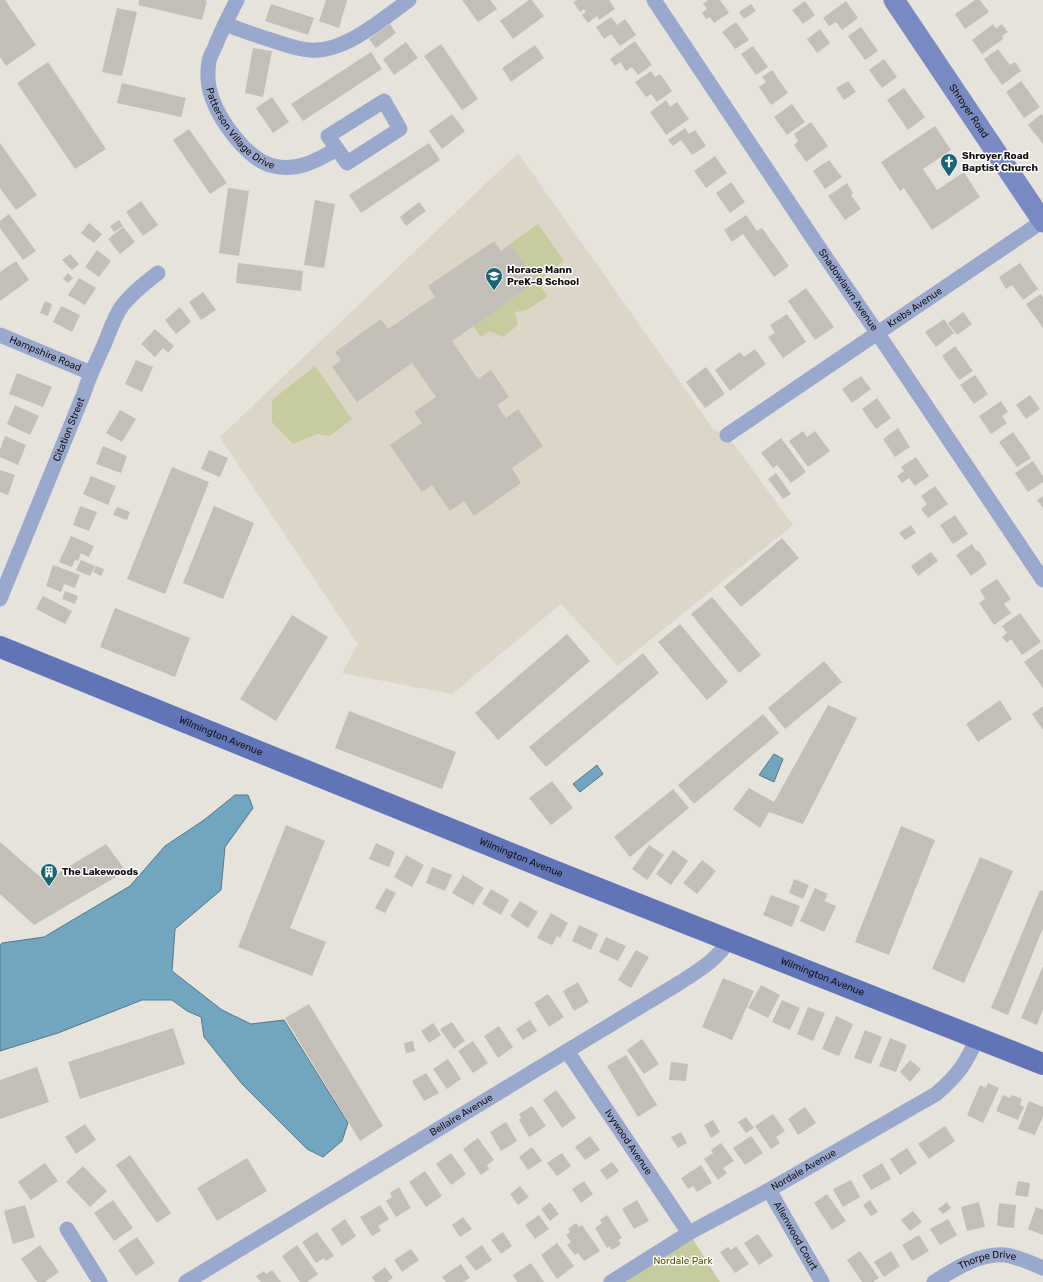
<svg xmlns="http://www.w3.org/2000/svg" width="1043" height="1282" font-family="Rubik,sans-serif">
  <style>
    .built { fill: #dbd6c8 }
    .green { fill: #c7cc9e }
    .water { fill: #72a5c0; stroke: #55798b }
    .building { fill: #c3beb8 }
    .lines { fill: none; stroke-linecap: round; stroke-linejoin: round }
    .minor { stroke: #9ba8ce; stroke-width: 15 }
    .secondary { stroke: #798ac2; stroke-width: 21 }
    .primary { stroke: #6174b8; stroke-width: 22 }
    .labels { text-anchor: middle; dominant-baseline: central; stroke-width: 3; stroke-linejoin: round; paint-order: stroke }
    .street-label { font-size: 10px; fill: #12110f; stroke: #fff }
    .poi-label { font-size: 10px; font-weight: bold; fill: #12110f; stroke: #fff; text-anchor: start }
    .park-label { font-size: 10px; fill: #525500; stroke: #fff }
  </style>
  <rect width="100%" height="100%" fill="#e5e3dc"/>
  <path class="built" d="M518,153L714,430L727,435L793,525L618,666L561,604L452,694L342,673L358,644L220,437Z"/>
  <path class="green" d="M538,224L564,261L537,282L548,296L527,310L515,312L518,325L503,337L489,331L481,337L473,326L536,282L510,244Z
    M315,366L352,419L330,436L317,434L293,444L272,422V400Z
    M689,1233L720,1282H611Z"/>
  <path class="water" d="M774,754L783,759L774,782L759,775Z
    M597,765L603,774L580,792L573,784Z
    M235,795H248L253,808L225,847L221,890L175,929L172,971L222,1010L251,1024L284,1020L348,1123L342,1141L323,1157L307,1149L242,1084L204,1037L201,1017L187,1011L172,1000H142L58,1033L0,1051V945L2,943L44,937L130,886L165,846L204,820Z"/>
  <path class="building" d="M0,0H5L36,45L6,66L0,57Z
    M139,0H204L207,1L202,20L138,5Z
    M326,0H347L339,28L319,21Z
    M462,0H490L497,9L478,22Z
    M529,0H532L544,16L513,39L500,21Z
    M577,0H609L615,9L599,20L597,16L588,23L582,15L586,12L584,9L580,12L573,2Z
    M708,0H720L729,13L714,23L710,17L706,19L702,13L707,9L703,4Z
    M975,0H980L989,12L965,29L955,14Z
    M805,1L815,15L803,24L792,10Z
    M846,1L858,18L842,30L836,22L829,26L823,18Z
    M271,4L314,18L308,35L265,21Z
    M751,4L756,11L744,19L739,12Z
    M117,8L137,12L122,76L102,72Z
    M611,17L617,25L625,19L636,35L620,46L611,34L604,39L596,27Z
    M736,22L749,40L735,49L722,32Z
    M390,24L396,33L376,48L369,39Z
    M993,24L996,29L1002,24L1008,32L1002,36L1003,39L982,54L972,40Z
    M861,27L878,51L865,60L848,36Z
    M820,29L830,43L817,53L807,39Z
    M635,41L652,65L638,75L632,67L626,71L620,62L615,66L610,59Z
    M406,42L418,58L394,75L383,59Z
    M441,44L478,99L462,110L424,56Z
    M535,45L544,58L511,82L502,68Z
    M753,46L768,67L756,75L741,54Z
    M253,48L272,51L263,97L245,93Z
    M998,49L1010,65L1015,62L1021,71L1002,85L984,59Z
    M371,52L382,69L303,121L291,104Z
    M884,59L897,77L882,88L869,70Z
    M48,62L106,149L75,169L17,83Z
    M772,70L788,93L771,105L759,87L766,82L762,77Z
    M651,71L655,77L660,74L672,91L657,102L651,94L646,97L635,82Z
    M848,81L856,92L844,100L836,88Z
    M1021,81L1040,107L1024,118L1006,92Z
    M122,83L186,98L181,117L117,103Z
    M904,88L925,117L908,130L887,100Z
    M272,97L289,122L273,133L256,108Z
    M666,100L670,107L677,102L689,119L666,135L650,112Z
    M792,104L805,122L787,135L774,117Z
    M452,114L465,131L442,149L429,131Z
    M1041,114L1043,116V144L1028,125Z
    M811,122L828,146L806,162L794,145L798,141L794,134Z
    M935,126L951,150L923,169L937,190L964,172L980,197L932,230L904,188L900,191L881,162Z
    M685,128L689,134L695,130L706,146L692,155L681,140L673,146L668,140Z
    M189,129L227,183L210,194L173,140Z
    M0,143L37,195L16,210L0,188Z
    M429,143L440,160L361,213L349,195Z
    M715,156L727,173L706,188L694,171Z
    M829,160L842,177L825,189L813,171Z
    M731,182L745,202L730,213L716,193Z
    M847,183L853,193L851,195L861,209L845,220L828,196Z
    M228,188L249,191L239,256L219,253Z
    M315,200L335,204L324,268L304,265Z
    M141,201L158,225L143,236L126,212Z
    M419,202L426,211L406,226L400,217Z
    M9,214L36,251L23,260L0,228V221Z
    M746,215L757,231L762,228L789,266L774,277L743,234L732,242L724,230Z
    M119,220L123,226L114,232L110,226Z
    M89,223L102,234L94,243L81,233Z
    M123,227L135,242L120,254L108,239Z
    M494,241L501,251L510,244L536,282L452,341L478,379L491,370L509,397L497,405L506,418L518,409L543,446L512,468L521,483L474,516L464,501L450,511L432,485L422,492L390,445L422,423L414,412L436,397L412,363L357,402L332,367L341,360L335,352L381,319L388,329L435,297L428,286Z
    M97,250L111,261L99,277L85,267Z
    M70,254L79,264L72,270L62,260Z
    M16,261L29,280L0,301V272Z
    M238,263L303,271L301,291L236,283Z
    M1020,263L1038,289L1023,300L1012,285L1006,289L999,277Z
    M68,273L73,278L68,283L63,279Z
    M79,278L96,288L85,305L68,295Z
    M806,288L834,327L815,340L788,301Z
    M203,292L216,310L201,320L189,302Z
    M1041,294L1043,298V328L1026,304Z
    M45,301L52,304L48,316L40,313Z
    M61,306L80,315L72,332L53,322Z
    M180,307L191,322L176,334L165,320Z
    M963,312L972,324L957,335L948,323Z
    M787,314L806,342L783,358L768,337L775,333L770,325Z
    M944,319L954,333L936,347L925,332Z
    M155,329L174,346L168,353L163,348L155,357L141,344Z
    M955,346L973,371L959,380L942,356Z
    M755,349L766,364L730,391L715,370L740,352L744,357Z
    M136,360L153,367L142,392L125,384Z
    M706,367L725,394L705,408L686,382Z
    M17,373L52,387L43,407L9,394Z
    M975,375L988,394L974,404L960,385Z
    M861,376L871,389L852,403L842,389Z
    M1030,395L1040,409L1026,419L1016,405Z
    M877,398L891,418L876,429L862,409Z
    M1001,401L1008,412L1002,416L1007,423L991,434L979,416Z
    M15,405L39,416L30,435L7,424Z
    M120,410L136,419L122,442L106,433Z
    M898,428L910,447L895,457L883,439Z
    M803,431L807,437L815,431L830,451L808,467L789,441Z
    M1013,432L1031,458L1017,467L999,442Z
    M5,436L26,445L18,465L0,457V450Z
    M781,438L806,472L791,483L777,465L773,468L761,453Z
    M103,446L127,456L121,473L96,464Z
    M209,450L228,458L220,477L201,469Z
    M916,457L929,476L915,486L909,478L902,483L897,476L904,471L901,467Z
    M1033,461L1043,476V482L1028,492L1015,473Z
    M172,467L209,482L165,594L127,579Z
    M0,470L15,475L8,495L0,492Z
    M776,473L791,494L783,499L768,479Z
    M91,476L116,486L108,505L83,494Z
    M935,486L948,504L928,518L921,509L927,504L921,496Z
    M1043,496V508L1037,500Z
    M80,506L97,512L89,531L73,525Z
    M214,506L254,523L223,599L183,583Z
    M117,507L130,512L127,520L113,515Z
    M955,515L968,534L953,544L940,525Z
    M911,525L916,533L905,540L899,533Z
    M71,536L94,546L89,557L81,553L78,561L75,560L72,567L59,562Z
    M782,538L799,558L741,607L724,587Z
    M972,544L976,551L978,550L987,564L971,576L956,555Z
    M931,552L938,561L918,576L911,566Z
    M81,560L95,566L90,576L76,570Z
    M53,565L80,575L75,588L64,584L61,592L46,586Z
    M96,566L104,569L101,576L93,572Z
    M997,579L1011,599L1004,604L1011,613L994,625L979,603L985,599L980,590Z
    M65,591L78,596L75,604L62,599Z
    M43,596L72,611L65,624L36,609Z
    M712,597L761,655L739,673L691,614Z
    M115,608L190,638L175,677L100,647Z
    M1020,613L1041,642L1022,655L1011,639L1007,643L1002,637L1007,633L1002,626Z
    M292,615L328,637L276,721L240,699Z
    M680,624L728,682L707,700L658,642Z
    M567,634L590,661L498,740L475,713Z
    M1042,649L1043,650V688L1024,662Z
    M643,653L659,673L546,767L529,747Z
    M824,661L842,682L785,729L768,708Z
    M1000,700L1012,719L978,742L966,724Z
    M828,705L857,718L803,824L769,812L760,828L733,809L749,788L774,802Z
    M1043,706V730L1032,714Z
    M349,711L456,752L442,789L335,748Z
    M763,714L779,733L694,804L678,785Z
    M552,781L573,808L551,825L529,798Z
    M673,789L689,808L630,857L614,837Z
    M286,825L325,841L290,928L326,942L312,976L238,947Z
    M901,826L935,840L889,955L855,942Z
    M0,842L45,881L106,844L126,871L34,925L0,894Z
    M376,843L395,852L389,867L369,859Z
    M649,845L664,855L647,880L632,869Z
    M673,850L688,861L671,885L656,874Z
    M406,855L424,865L412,887L394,877Z
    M980,857L1013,871L964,983L932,969Z
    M702,860L716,871L697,894L683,883Z
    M432,867L452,875L445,891L426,883Z
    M463,875L484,888L473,905L452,893Z
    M794,879L809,885L803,899L789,893Z
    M386,888L396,893L385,913L375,908Z
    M815,888L828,894L824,901L836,906L824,932L800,921Z
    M491,889L509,900L501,915L482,904Z
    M1040,890L1043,891V928L1008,1015L991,1008Z
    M771,895L800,906L792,927L763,915Z
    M520,901L538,912L528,928L510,916Z
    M551,913L568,923L560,938L557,936L552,945L537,938Z
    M579,925L598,934L591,950L572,941Z
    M606,937L626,946L618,961L599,952Z
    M636,950L649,957L631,988L618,980Z
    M1043,966V1009L1037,1025L1021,1018Z
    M723,978L754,991L732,1040L702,1027Z
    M578,982L589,1002L574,1011L563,991Z
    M761,985L780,995L768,1018L748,1008Z
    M548,994L564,1017L549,1027L534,1003Z
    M782,1000L800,1008L790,1030L772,1022Z
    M309,1004L383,1126L360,1141L285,1018Z
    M808,1007L825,1013L813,1041L797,1034Z
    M836,1016L853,1024L839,1056L822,1049Z
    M530,1020L537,1031L523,1040L516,1029Z
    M452,1022L465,1041L454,1049L440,1029Z
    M433,1023L441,1035L429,1043L421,1031Z
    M499,1026L513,1047L498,1058L484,1036Z
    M173,1028L185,1064L80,1099L68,1062Z
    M865,1030L882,1037L871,1064L854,1058Z
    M890,1038L907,1045L896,1072L879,1066Z
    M642,1039L659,1064L644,1074L627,1050Z
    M413,1041L415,1051L406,1053L404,1043Z
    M473,1041L488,1063L473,1073L458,1051Z
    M626,1055L657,1105L638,1117L607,1066Z
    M448,1059L461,1079L447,1089L433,1069Z
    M910,1060L921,1069L910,1082L900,1072Z
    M671,1062L688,1064L686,1081L669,1080Z
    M37,1067L49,1102L0,1119V1080Z
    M426,1073L439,1093L424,1101L412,1081Z
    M988,1083L999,1088L983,1123L967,1115L980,1085L986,1088Z
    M556,1090L576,1118L562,1128L543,1100Z
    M1003,1095L1010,1098L1012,1095L1022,1099L1020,1105L1024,1107L1018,1120L996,1111Z
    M1029,1101L1043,1107V1116L1035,1135L1018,1129Z
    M532,1106L546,1126L529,1137L519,1120L521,1118L519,1114Z
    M805,1107L816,1123L798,1135L788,1119Z
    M773,1114L785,1131L776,1137L780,1143L771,1149L755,1126Z
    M746,1117L754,1128L746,1133L738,1122Z
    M713,1120L720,1132L711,1138L704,1125Z
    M506,1122L517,1141L501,1151L490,1132Z
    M85,1124L96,1140L76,1154L65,1137Z
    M945,1126L955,1141L929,1159L918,1144Z
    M681,1132L687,1143L678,1148L671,1137Z
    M590,1136L600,1150L585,1160L575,1147Z
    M751,1136L763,1153L745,1165L733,1148Z
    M478,1138L494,1160L487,1165L489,1169L481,1175L463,1149Z
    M721,1143L734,1161L723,1168L727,1173L718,1180L704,1159L713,1153L711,1150Z
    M532,1147L542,1161L528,1170L519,1157Z
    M907,1148L917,1163L900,1175L890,1159Z
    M451,1153L466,1174L451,1185L436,1164Z
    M562,1153L571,1166L557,1176L547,1163Z
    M130,1155L171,1213L157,1223L116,1165Z
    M247,1158L267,1191L217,1221L197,1188Z
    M612,1162L619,1171L607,1180L600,1170Z
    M45,1163L58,1181L31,1200L18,1182Z
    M882,1163L891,1179L871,1190L862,1175Z
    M701,1165L712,1183L697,1192L693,1186L688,1189L681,1178Z
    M83,1166L107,1191L90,1207L66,1182Z
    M425,1171L442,1196L426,1207L409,1182Z
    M851,1180L860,1197L843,1207L833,1189Z
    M584,1181L593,1194L581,1203L572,1189Z
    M1018,1181L1030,1183L1028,1197L1015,1195Z
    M520,1186L529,1197L518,1205L510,1194Z
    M399,1187L411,1208L396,1217L386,1201L392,1197L390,1193Z
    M827,1194L846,1221L832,1230L814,1203Z
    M113,1200L133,1228L114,1241L94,1213Z
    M637,1200L649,1221L634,1229L622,1209Z
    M870,1200L878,1212L871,1216L863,1205Z
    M550,1202L559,1214L550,1221L541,1209Z
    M947,1202L951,1208L943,1214L938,1209Z
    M979,1202L985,1227L967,1231L961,1207Z
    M999,1203L1016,1205L1014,1228L997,1226Z
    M25,1205L35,1237L13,1244L4,1211Z
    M380,1205L389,1219L378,1226L381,1231L372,1236L360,1217Z
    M1036,1207L1043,1210V1235L1028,1229Z
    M913,1211L922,1222L910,1231L901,1220Z
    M539,1215L549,1229L535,1239L525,1225Z
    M607,1215L622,1238L618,1240L621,1244L612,1250L609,1246L607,1248L595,1228L602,1223L600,1220Z
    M463,1217L472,1229L460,1237L452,1225Z
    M345,1219L356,1236L342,1246L331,1229Z
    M948,1219L957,1235L940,1245L930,1229Z
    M576,1223L579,1227L582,1225L600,1251L584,1261L578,1253L575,1255L567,1245L571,1242L566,1235L570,1232L568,1229Z
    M317,1232L334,1256L326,1261L324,1258L316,1263L302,1242Z
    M503,1232L512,1246L501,1254L491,1240Z
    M758,1234L773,1256L759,1265L744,1243Z
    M919,1235L929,1251L912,1261L902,1245Z
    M137,1237L155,1263L136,1276L118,1250Z
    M557,1243L574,1266L557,1279L541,1255Z
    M40,1245L59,1272L45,1282H37L21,1259Z
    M297,1245L318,1274L307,1282H300L282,1256Z
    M482,1245L492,1260L476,1271L465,1257Z
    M736,1246L749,1264L735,1273L720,1252L728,1247L731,1250Z
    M411,1249L419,1260L402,1272L394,1260Z
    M860,1251L879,1278L873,1282H862L847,1260Z
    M891,1251L900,1266L884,1277L874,1262Z
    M531,1263L544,1282H517L513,1275Z
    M461,1264L470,1278L463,1282H446L442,1277Z
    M385,1267L393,1278L387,1282H375L372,1277Z
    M272,1270L281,1282H261L256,1276L264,1271L266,1274Z"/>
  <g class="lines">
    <g class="minor">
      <path id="s1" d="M237,0C229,16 221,31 215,47C213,51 210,56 209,61C207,73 208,87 212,98C220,121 248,161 274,166C297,172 318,160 337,149"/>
      <path id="s2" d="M654,0L818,246L878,334L1043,580"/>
      <path d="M225,24C240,30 256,35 271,40C284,44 296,49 310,50C344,53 383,19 409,0"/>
      <path d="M384,101L400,129L347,163L328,136Z"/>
      <path id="s3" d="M0,335L91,373"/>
      <path id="s4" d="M727,435L1043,221"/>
      <path id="s5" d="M0,599L84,393C89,376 97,361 104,345C109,333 114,317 122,306C132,293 145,283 158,273"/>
      <path id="s6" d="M567,1051L689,1233"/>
      <path id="s7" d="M769,1190L822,1282"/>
      <path d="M67,1229L100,1282"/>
      <path id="s8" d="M186,1282L681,982C699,970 718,959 729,940"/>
      <path id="s9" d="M611,1282L689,1233L769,1190L936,1094C957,1076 966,1064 977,1038"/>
      <path id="s10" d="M934,1282C955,1269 979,1253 1005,1255C1018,1257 1031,1263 1043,1268"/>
    </g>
    <path class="secondary" id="s11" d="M894,0L1043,222"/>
    <path class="primary" id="s12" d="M0,647L551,870L1043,1064"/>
  </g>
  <defs>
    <symbol id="church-pin" viewBox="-11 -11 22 30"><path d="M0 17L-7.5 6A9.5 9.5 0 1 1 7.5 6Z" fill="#1a6471" stroke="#fff"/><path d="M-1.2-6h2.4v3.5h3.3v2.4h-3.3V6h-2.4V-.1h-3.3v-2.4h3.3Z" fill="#fff"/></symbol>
    <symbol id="school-pin" viewBox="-11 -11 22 30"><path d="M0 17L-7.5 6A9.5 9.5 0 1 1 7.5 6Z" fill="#1a6471" stroke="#fff"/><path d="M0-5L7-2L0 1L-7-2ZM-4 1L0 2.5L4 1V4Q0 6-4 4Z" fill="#fff"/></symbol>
    <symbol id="building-pin" viewBox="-11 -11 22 30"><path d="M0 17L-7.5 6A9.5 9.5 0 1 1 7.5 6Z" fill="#1a6471" stroke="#fff"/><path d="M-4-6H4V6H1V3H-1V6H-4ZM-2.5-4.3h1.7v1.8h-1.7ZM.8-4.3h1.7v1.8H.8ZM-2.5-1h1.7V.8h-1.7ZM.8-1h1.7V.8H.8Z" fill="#fff"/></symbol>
  </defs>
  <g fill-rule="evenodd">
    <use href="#church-pin" x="939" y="152" width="20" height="27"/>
    <use href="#school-pin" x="484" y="266" width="20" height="27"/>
    <use href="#building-pin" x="39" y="862" width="20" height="27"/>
  </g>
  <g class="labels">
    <g class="street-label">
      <text stroke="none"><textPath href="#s11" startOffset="134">Shroyer Road</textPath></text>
      <text stroke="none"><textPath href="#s1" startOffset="147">Patterson Village Drive</textPath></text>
      <text stroke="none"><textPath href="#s2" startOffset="349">Shadowlawn Avenue</textPath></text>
      <text stroke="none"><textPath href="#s4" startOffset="227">Krebs Avenue</textPath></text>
      <text stroke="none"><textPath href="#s3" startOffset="49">Hampshire Road</textPath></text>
      <text stroke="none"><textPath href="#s5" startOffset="183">Citation Street</textPath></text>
      <text stroke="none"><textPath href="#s12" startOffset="238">Wilmington Avenue</textPath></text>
      <text stroke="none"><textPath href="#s12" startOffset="562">Wilmington Avenue</textPath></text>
      <text stroke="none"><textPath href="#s12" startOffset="886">Wilmington Avenue</textPath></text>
      <text stroke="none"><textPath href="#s8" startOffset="322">Bellaire Avenue</textPath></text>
      <text stroke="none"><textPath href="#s6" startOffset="110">Ivywood Avenue</textPath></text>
      <text stroke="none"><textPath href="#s9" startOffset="223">Nordale Avenue</textPath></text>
      <text stroke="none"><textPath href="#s7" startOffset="53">Allenwood Court</textPath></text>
      <text stroke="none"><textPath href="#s10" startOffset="59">Thorpe Drive</textPath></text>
    </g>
    <g class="poi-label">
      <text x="962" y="156">Shroyer Road<tspan x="962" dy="12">Baptist Church</tspan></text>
      <text x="507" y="270">Horace Mann<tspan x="507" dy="12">PreK–8 School</tspan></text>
      <text x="62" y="872">The Lakewoods</text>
    </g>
    <g class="park-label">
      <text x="683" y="1261">Nordale Park</text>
    </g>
  </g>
</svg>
